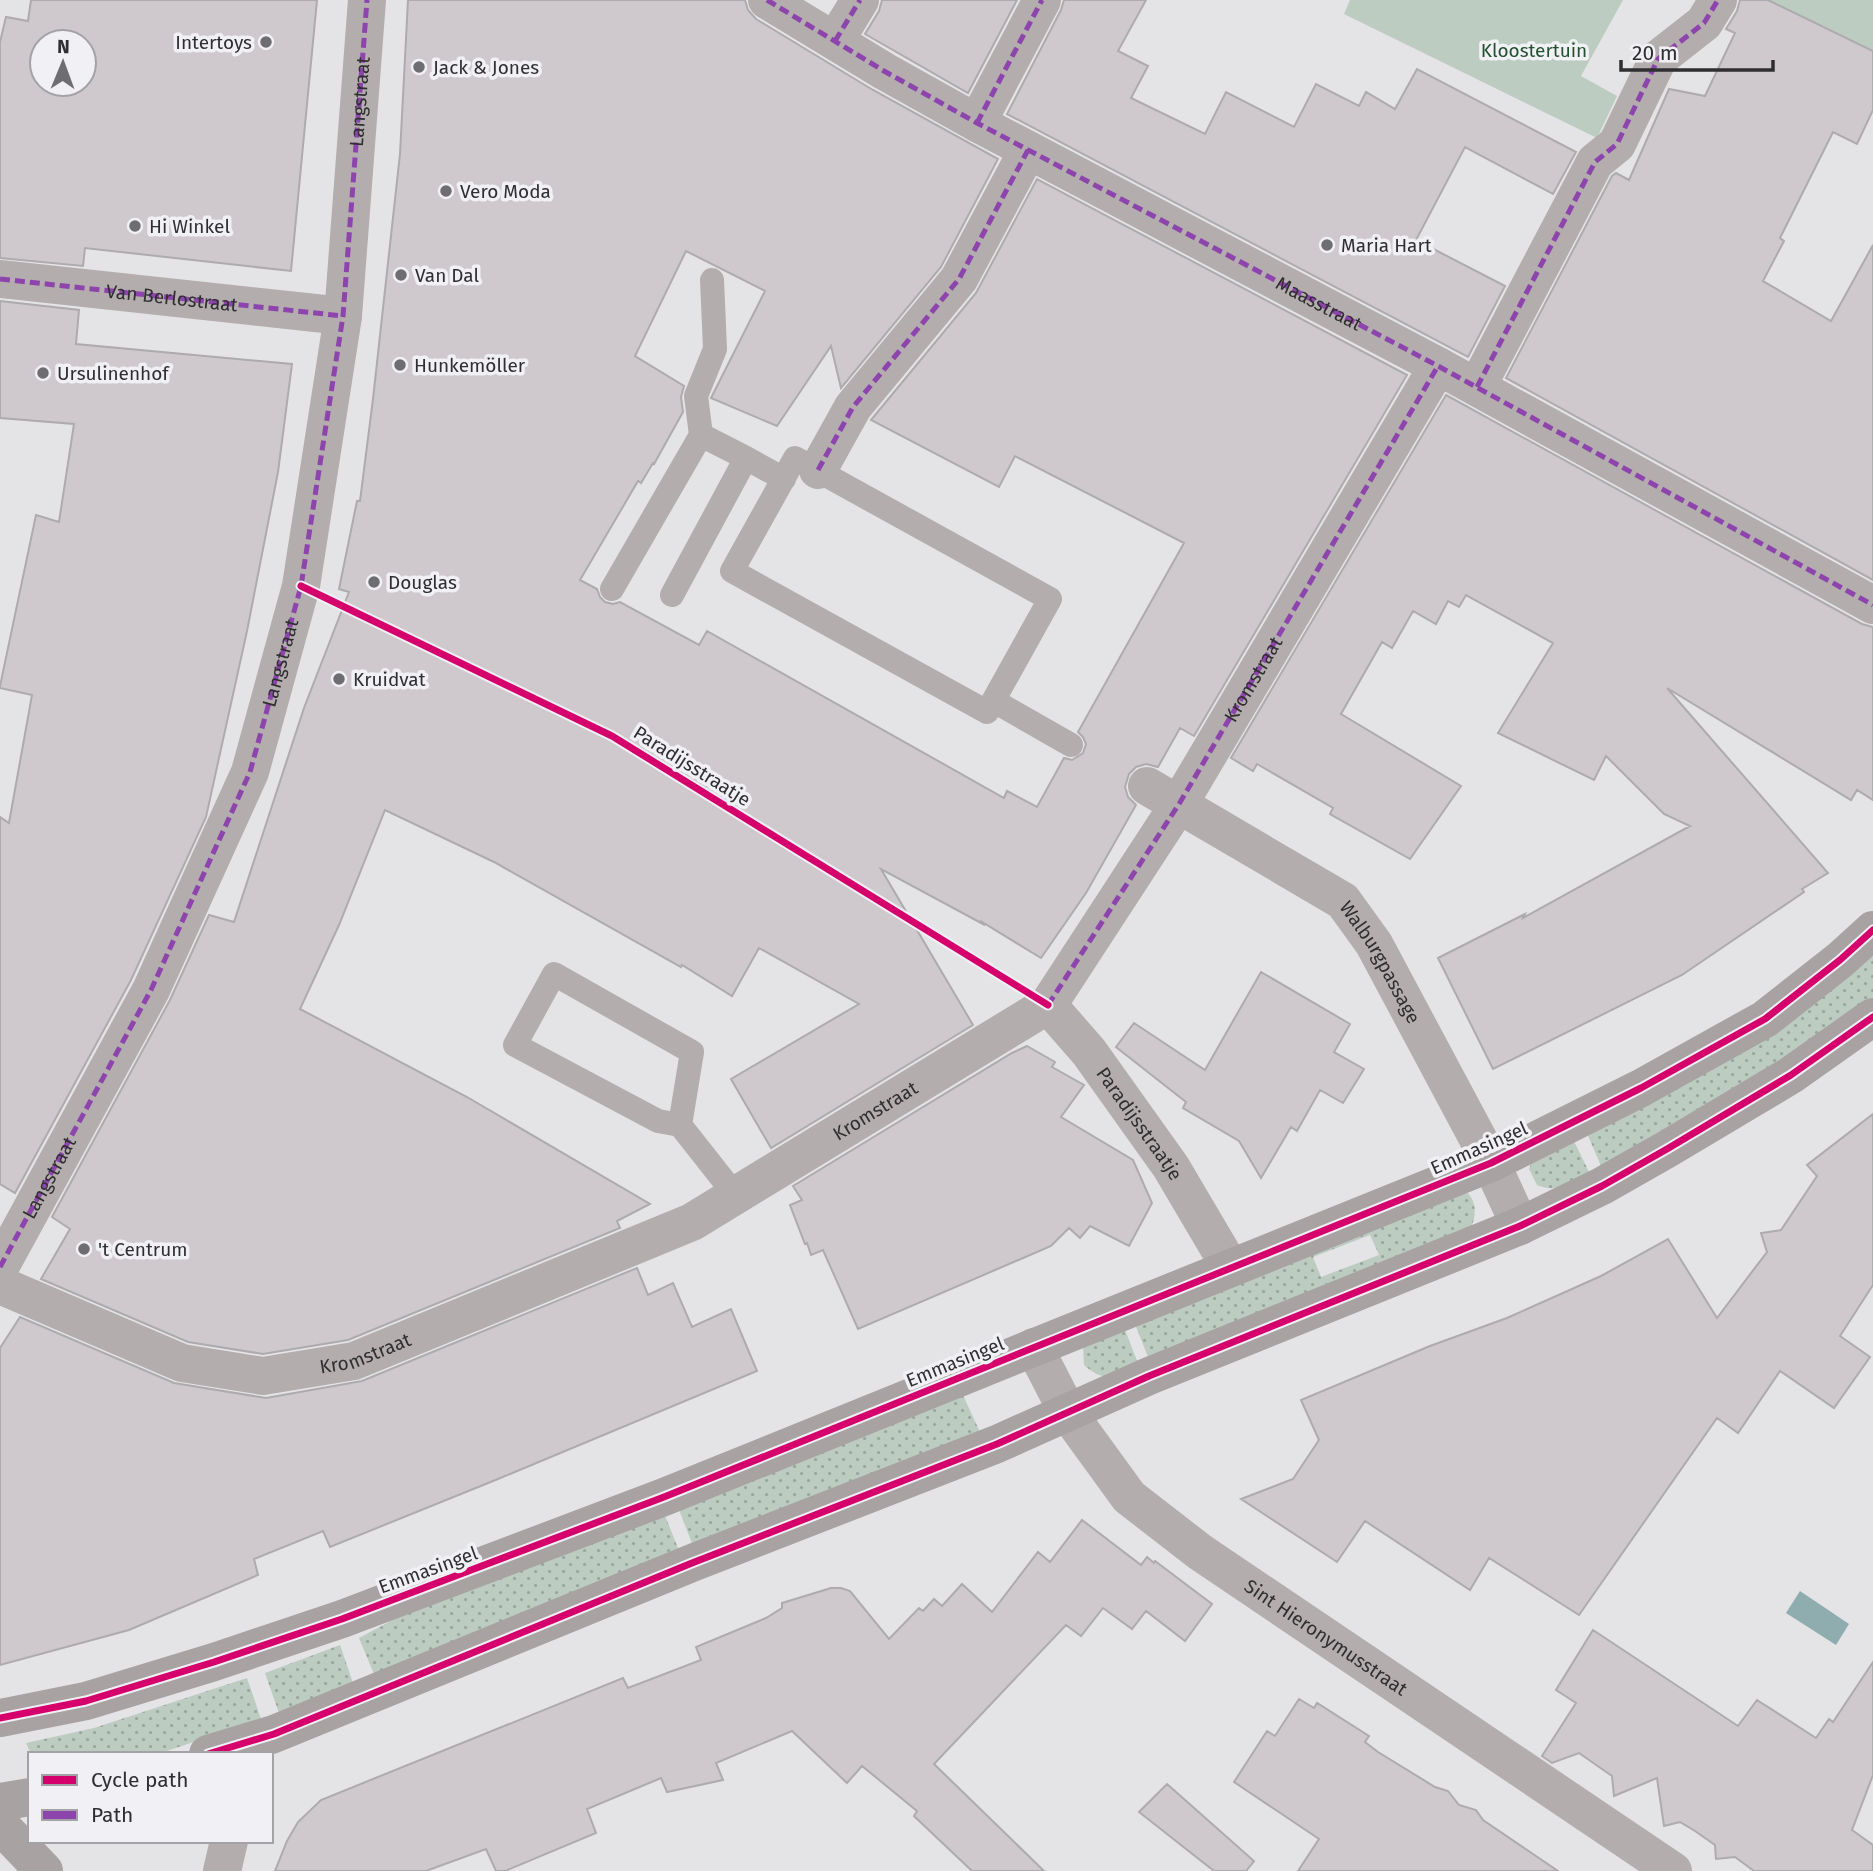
<svg xmlns="http://www.w3.org/2000/svg" width="1873" height="1871" font-family="'Fira Sans',sans-serif">
  <style>
    .grass { fill: url(#grass-dots); fill-rule: evenodd }
    .garden { fill: #bcccc1 }
    .water { fill: #8facaf }
    .building { fill: #cfc9ce; stroke: #adabad; stroke-width: 2; fill-rule: evenodd }
    .lines { fill: none; stroke-linecap: round; stroke-linejoin: round }
    .lane { stroke: #b3adad; stroke-width: 24 }
    .street { stroke: #b3adad; stroke-width: 38 }
    .secondary { stroke: #a8a2a2; stroke-width: 38 }
    .quiet { stroke: #8e44ad; stroke-width: 5; stroke-dasharray: 10 5; stroke-linecap: butt }
    .cycleway-casing { stroke: #f0f0f5; stroke-width: 11 }
    .cycleway { stroke: #d6006c; stroke-width: 7 }
    .poi-dot { fill: #6e6d70; stroke: #f0f0f5; stroke-width: 2.5 }
    .labels { text-anchor: middle; dominant-baseline: central; stroke-width: 7; stroke-linejoin: round; paint-order: stroke }
    .poi-label { font-size: 19px; fill: #2f2e30; stroke: #f0f0f5; text-anchor: start }
    .park-label { font-size: 19px; fill: #22512f; stroke: #f0f0f5 }
    .street-label { font-size: 19px; fill: #2f2e30; stroke: #f0f0f5 }
  </style>
  <defs>
    <pattern id="grass-dots" width="8" height="8" patternUnits="userSpaceOnUse" patternTransform="scale(1.75)"><rect width="8" height="8" fill="#bcccc1"/><path d="M2 2h.1M6 6h.1" fill="none" stroke="#99a69d" stroke-width="1.8" stroke-linecap="round"/></pattern>
  </defs>
  <rect width="100%" height="100%" fill="#e4e3e6"/>
  <path class="grass" d="M1873,948V1000L1824,1034L1601,1166L1586,1131Z
    M1572,1137L1589,1172C1570,1183 1559,1194 1537,1185L1529,1169L1533,1158Z
    M1463,1189C1477,1199 1477,1213 1471,1228L1150,1362L1133,1319ZM1370,1235L1379,1255L1321,1277L1313,1257Z
    M1122,1322L1139,1366C1115,1376 1105,1384 1084,1365L1083,1346Z
    M961,1391L980,1432L693,1546L678,1507Z
    M664,1513L680,1553L374,1674L359,1638L424,1603Z
    M340,1645L353,1683L279,1713L265,1673Z
    M247,1678L261,1719L158,1754H31L26,1743L94,1728Z"/>
  <path class="garden" d="M1350,0H1623L1581,76L1617,96L1597,138L1344,14Z
    M1768,0H1873V51L1782,7Z"/>
  <path class="water" d="M1800,1591L1849,1624L1836,1645L1786,1613Z"/>
  <path class="building" d="M31,0H317L291,271L85,248L83,266L0,258V42L6,17L28,21ZM42,42H84V84H42Z
    M408,0H745L748,10L756,19L873,90L998,159L941,267L841,388L831,346L777,426L711,398L765,291L686,251L635,356L684,386L681,397L683,412L654,464L653,463L641,483L638,481L580,580L597,589L600,597L605,602L613,604L620,602L699,645L707,631L1004,798L1007,791L1037,807L1064,758L1072,760L1083,753L1086,744L1083,737L1078,732L1184,543L1015,456L999,487L871,420L976,293L1037,179L1407,375L1194,736L1180,728L1158,767L1146,764L1136,767L1129,774L1125,787L1128,797L1136,805L1086,893L1041,958L982,922L983,924L881,869L973,1025L771,1148L731,1079L859,1004L759,948L732,996L682,965L681,967L494,862L385,810L339,925L300,1009L467,1097L650,1204L617,1221L620,1228L348,1340L263,1354L188,1342L41,1279L70,1229L52,1217L170,1000L209,915L234,922L304,708L349,592L339,589L357,501H360L373,399L400,154Z
    M882,0H1017L968,93L865,34L879,11Z
    M1064,0H1146L1118,51L1148,66L1131,98L1205,134L1226,92L1294,127L1316,84L1359,106L1366,92L1395,109L1417,69L1576,152L1553,194L1465,147L1416,240L1505,286L1468,357L1007,114L1061,10Z
    M1740,0H1768L1873,51V110L1857,144L1833,132L1780,238L1784,241L1763,281L1831,321L1873,245V580L1506,378L1612,176L1616,173L1629,180L1669,89L1705,96L1735,33L1726,29L1737,11Z
    M0,301L79,310L76,344L292,364L278,472L247,631L206,817L131,980L15,1193L0,1184V817L9,823L32,695L0,688V686L36,515L59,522L74,424L0,418Z
    M1446,395L1862,624L1873,627V800L1857,790L1851,800L1667,688L1828,873L1802,889L1804,892L1682,975L1493,1069L1438,958L1525,914L1523,918L1690,826L1664,814L1606,756L1594,780L1498,733L1553,643L1466,595L1459,607L1448,601L1436,624L1413,611L1392,648L1382,642L1341,714L1461,786L1410,859L1330,814L1333,808L1257,764L1253,771L1231,758Z
    M1261,972L1350,1024L1334,1052L1364,1069L1343,1103L1320,1090L1297,1131L1291,1127L1261,1178L1239,1141L1183,1108L1186,1102L1116,1047L1134,1023L1205,1070Z
    M1027,1046L1055,1062L1052,1067L1084,1085L1061,1117L1133,1160L1152,1203L1129,1246L1090,1226L1080,1238L1069,1228L1051,1246L858,1329L823,1250L811,1255L807,1243L805,1244L790,1205L802,1200L793,1186L1012,1053Z
    M1873,1114V1285L1840,1336L1870,1357L1834,1408L1780,1371L1738,1433L1717,1418L1579,1615L1489,1558L1470,1590L1365,1521L1337,1562L1241,1499L1293,1479L1319,1440L1301,1400L1430,1346L1507,1318L1601,1276L1668,1239L1717,1318L1767,1252L1761,1233L1781,1230L1817,1176L1807,1165Z
    M637,1268L648,1295L673,1283L692,1327L731,1309L757,1371L498,1479L330,1547L323,1531L254,1559L258,1575L129,1630L0,1665V1348L20,1317L174,1383L266,1398L362,1381Z
    M1082,1520L1141,1565L1147,1557L1154,1563L1155,1561L1212,1604L1185,1641L1146,1611L1132,1629L1103,1608L1081,1636L1066,1625L934,1764L1044,1871H972L914,1816L917,1811L862,1766L847,1783L792,1731L716,1763L723,1780L667,1792L661,1778L587,1809L596,1833L505,1871H496L486,1849L426,1871H275L287,1841L298,1822L321,1800L623,1678L628,1688L701,1660L696,1647L766,1618L782,1608V1603L831,1588H841L850,1591L889,1639L919,1608L923,1611L934,1599L942,1606L962,1584L992,1612L1038,1552L1050,1562Z
    M1593,1630L1738,1726L1757,1700L1816,1738L1829,1719L1833,1722L1873,1662V1775L1852,1830L1873,1845V1871H1754L1735,1857L1716,1859L1715,1845L1695,1831L1680,1822L1664,1826L1657,1778L1614,1796L1612,1776L1579,1753L1552,1763L1542,1756L1576,1703L1556,1690Z
    M1299,1699L1314,1708L1317,1703L1369,1736L1365,1742L1378,1752L1435,1787L1448,1791L1459,1805L1476,1810L1483,1820L1558,1871H1298L1319,1839L1234,1782L1267,1731L1275,1736Z
    M1167,1784L1254,1861L1246,1871H1214L1139,1812Z"/>
  <g class="lines">
    <path class="lane" d="M701,435L696,396L715,349L712,280
      M795,458L1050,599L987,712L732,571Z
      M612,589L701,435L746,458
      M672,595L746,458L784,479
      M994,701L1071,745
      M680,1125L658,1121L515,1045L554,974L692,1052L680,1125L736,1196"/>
    <g class="street">
      <path d="M767,0L884,71L977,123L1438,366L1873,605"/>
      <path d="M835,41L860,0"/>
      <path d="M977,123L1042,0"/>
      <path d="M0,279L343,316"/>
      <path d="M1477,387L1595,162L1617,144L1658,59L1704,23L1718,0"/>
      <path d="M818,470L853,407L959,279L1028,150"/>
      <path id="s1" d="M1147,786L1343,901L1374,944L1491,1163L1520,1226"/>
      <path id="s2" d="M1048,1005L1089,1052L1171,1167L1230,1267"/>
      <path d="M0,1267L151,990L250,772L301,586L343,316L367,0"/>
      <path id="s3" d="M0,1285L182,1363L263,1376L354,1361L692,1222L1048,1005L1179,804L1438,366"/>
      <path id="s4" d="M1034,1347L1068,1413L1129,1497L1200,1552L1673,1871"/>
      <path d="M222,1871L229,1841"/>
    </g>
    <path class="secondary" d="M0,1718L86,1701L214,1662L342,1619L664,1497L1491,1163L1641,1088L1765,1019L1840,960L1873,930
      M208,1754L274,1734L692,1563L997,1444L1149,1376L1520,1226L1602,1186L1667,1149L1791,1075L1873,1017
      M0,1802L30,1797
      M0,1825L44,1871"/>
    <g class="quiet">
      <path id="s5" d="M767,0L884,71L977,123L1438,366L1873,605"/>
      <path d="M835,41L860,0"/>
      <path d="M977,123L1042,0"/>
      <path id="s6" d="M0,279L343,316"/>
      <path d="M1477,387L1595,162L1617,144L1658,59L1704,23L1718,0"/>
      <path d="M818,470L853,407L959,279L1028,150"/>
      <path id="s7" d="M1048,1005L1179,804L1438,366"/>
      <path id="s8" d="M0,1267L151,990L250,772L301,586L343,316L367,0"/>
    </g>
    <defs>
      <path id="cycleway" d="M301,586L612,736L1048,1005
        M0,1718L86,1701L214,1662L342,1619L664,1497L1491,1163L1641,1088L1765,1019L1840,960L1873,930
        M208,1754L274,1734L692,1563L997,1444L1149,1376L1520,1226L1602,1186L1667,1149L1791,1075L1873,1017"/>
    </defs>
    <use href="#cycleway" class="cycleway-casing"/>
    <use href="#cycleway" class="cycleway"/>
  </g>
  <g class="poi-dot">
    <circle cx="266" cy="42" r="7"/>
    <circle cx="419" cy="67" r="7"/>
    <circle cx="446" cy="191" r="7"/>
    <circle cx="135" cy="226" r="7"/>
    <circle cx="1327" cy="245" r="7"/>
    <circle cx="401" cy="275" r="7"/>
    <circle cx="400" cy="365" r="7"/>
    <circle cx="43" cy="373" r="7"/>
    <circle cx="374" cy="582" r="7"/>
    <circle cx="339" cy="679" r="7"/>
    <circle cx="84" cy="1249" r="7"/>
  </g>
  <g class="labels">
    <g class="poi-label">
      <text x="252" y="42" text-anchor="end">Intertoys</text>
      <text x="433" y="67">Jack &amp; Jones</text>
      <text x="460" y="191">Vero Moda</text>
      <text x="149" y="226">Hi Winkel</text>
      <text x="1341" y="245">Maria Hart</text>
      <text x="415" y="275">Van Dal</text>
      <text x="414" y="365">Hunkemöller</text>
      <text x="57" y="373">Ursulinenhof</text>
      <text x="388" y="582">Douglas</text>
      <text x="353" y="679">Kruidvat</text>
      <text x="98" y="1249">'t Centrum</text>
    </g>
    <g class="park-label">
      <text x="1534" y="50">Kloostertuin</text>
    </g>
    <g class="street-label">
      <text stroke="none"><textPath href="#s8" startOffset="1236">Langstraat</textPath></text>
      <text stroke="none"><textPath href="#s6" startOffset="173">Van Berlostraat</textPath></text>
      <text stroke="none"><textPath href="#s5" startOffset="630">Maasstraat</textPath></text>
      <text stroke="none"><textPath href="#s8" startOffset="668">Langstraat</textPath></text>
      <text stroke="none"><textPath href="#s7" startOffset="385">Kromstraat</textPath></text>
      <text transform="translate(692 766) rotate(32)">Paradijsstraatje</text>
      <text stroke="none"><textPath href="#s1" startOffset="299">Walburgpassage</textPath></text>
      <text stroke="none"><textPath href="#s3" startOffset="952">Kromstraat</textPath></text>
      <text stroke="none"><textPath href="#s2" startOffset="150">Paradijsstraatje</textPath></text>
      <text transform="translate(1479 1148) rotate(-24)">Emmasingel</text>
      <text stroke="none"><textPath href="#s8" startOffset="102">Langstraat</textPath></text>
      <text stroke="none"><textPath href="#s3" startOffset="385">Kromstraat</textPath></text>
      <text transform="translate(955 1362) rotate(-22)">Emmasingel</text>
      <text transform="translate(428 1570) rotate(-20)">Emmasingel</text>
      <text stroke="none"><textPath href="#s4" startOffset="420">Sint Hieronymusstraat</textPath></text>
    </g>
  </g>
  <rect x="28" y="1752" width="245" height="91" fill="#f0f0f5" stroke="#a3a2a6" stroke-width="2"/>
  <rect x="42" y="1775" width="35" height="10" fill="#d6006c" stroke="#a3a2a6" stroke-width="2"/>
  <text x="91" y="1787" font-size="21" fill="#2f2e30">Cycle path</text>
  <rect x="42" y="1810" width="35" height="10" fill="#8e44ad" stroke="#a3a2a6" stroke-width="2"/>
  <text x="91" y="1822" font-size="21" fill="#2f2e30">Path</text>
  <g transform="translate(63 63) rotate(1)"><circle r="33" fill="#f0f0f5" stroke="#a3a2a6" stroke-width="2"/>
  <path d="M0-5L12 26L0 18L-12 26Z" fill="#6e6d70"/>
  <text y="-10" font-size="19" font-weight="bold" text-anchor="middle" fill="#2f2e30">N</text>
  </g>
  <path d="M1621 60v10h152v-10" fill="none" stroke="#2f2e30" stroke-width="3.5"/>
  <text x="1632" y="60" font-size="21" fill="#2f2e30" stroke="#f0f0f5" stroke-width="5" paint-order="stroke">20 m</text>
</svg>
